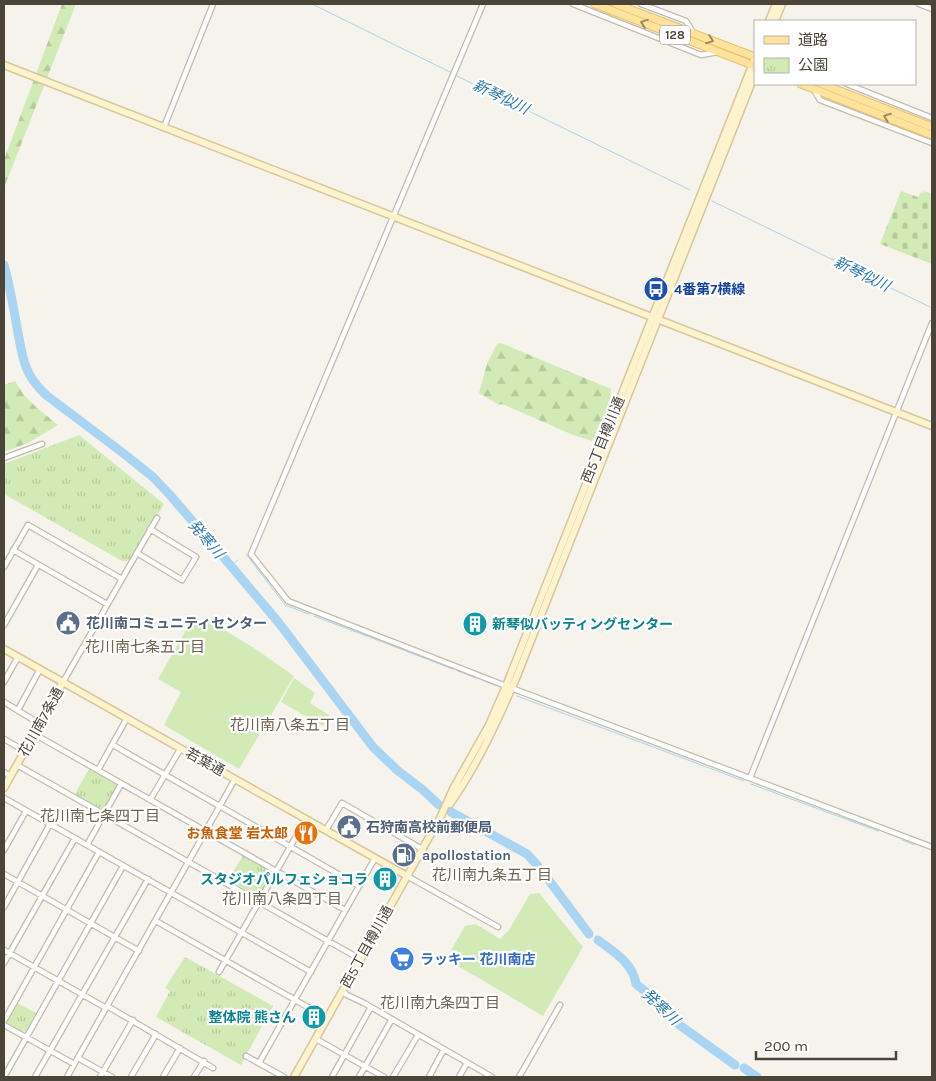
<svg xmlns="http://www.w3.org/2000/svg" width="936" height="1081" font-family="Karla,'Noto Sans JP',sans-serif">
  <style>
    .grass { fill: #d2eab5 }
    .forest { fill: url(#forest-firs) }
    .cemetery { fill: url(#cemetery-stones) }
    .park { fill: url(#park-tufts) }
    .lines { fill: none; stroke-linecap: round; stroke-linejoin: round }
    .stream { stroke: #a9d4f2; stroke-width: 1 }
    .river { stroke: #a9d4f2; stroke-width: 9 }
    .street-casing { stroke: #c2bbae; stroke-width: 7 }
    .secondary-casing { stroke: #d6c79b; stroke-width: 9 }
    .primary-casing { stroke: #e6c16a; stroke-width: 9 }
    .street { stroke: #fff; stroke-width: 4.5 }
    .secondary { stroke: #fff3cd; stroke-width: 6 }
    .primary { stroke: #ffe39c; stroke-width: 7 }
    .oneway { stroke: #9c8c66 }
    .labels { text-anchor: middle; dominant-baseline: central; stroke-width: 4.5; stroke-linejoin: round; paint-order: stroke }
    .shield { fill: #fff; stroke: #817c74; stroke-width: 1 }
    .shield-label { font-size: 12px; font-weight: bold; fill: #4b4439 }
    .transit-label { font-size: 14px; font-weight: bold; fill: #164399; stroke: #fff; text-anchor: start }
    .street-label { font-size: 14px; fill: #4b4439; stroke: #fff }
    .service-label { font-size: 14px; font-weight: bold; fill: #4e5e75; stroke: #fff; text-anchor: start }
    .culture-label { font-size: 14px; font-weight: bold; fill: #0d838f; stroke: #fff; text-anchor: end }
    .food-label { font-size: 14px; font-weight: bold; fill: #c56008; stroke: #fff; text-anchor: end }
    .shop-label { font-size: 14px; font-weight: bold; fill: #366cbe; stroke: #fff; text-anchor: start }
    .water-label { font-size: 15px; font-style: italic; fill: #2e7ab2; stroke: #fff }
    .neighbourhood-label { font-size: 15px; fill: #6e6250; stroke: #fff }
  </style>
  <defs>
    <pattern id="forest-firs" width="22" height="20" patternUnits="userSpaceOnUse" patternTransform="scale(1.25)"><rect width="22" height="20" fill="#d2eab5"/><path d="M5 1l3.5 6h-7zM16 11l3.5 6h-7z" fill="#b6ca9c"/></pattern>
    <pattern id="cemetery-stones" width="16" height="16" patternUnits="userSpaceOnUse" patternTransform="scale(1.25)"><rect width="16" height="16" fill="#d2eab5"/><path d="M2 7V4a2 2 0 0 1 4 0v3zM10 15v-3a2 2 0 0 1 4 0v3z" fill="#b6ca9c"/></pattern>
    <pattern id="park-tufts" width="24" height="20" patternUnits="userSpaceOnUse" patternTransform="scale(1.25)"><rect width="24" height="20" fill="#d2eab5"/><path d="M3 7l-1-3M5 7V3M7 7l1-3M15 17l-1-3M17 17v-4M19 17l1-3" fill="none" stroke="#b6ca9c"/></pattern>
  </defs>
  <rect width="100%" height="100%" fill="#f6f3ec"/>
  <path class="grass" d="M207,620L254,648L294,676L239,769L164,725L181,692L158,679L189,625Z
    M294,678L315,693L310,703L329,715L323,726L281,702Z
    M539,893L583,947L543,1016L446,959L465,926L476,924L500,939L509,930L530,894Z"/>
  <path class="forest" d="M62,4H76L4,188V160Z
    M501,343L611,389L610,403L592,441L573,435L502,404L499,405L479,393L487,364L497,344Z
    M15,381L24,395L36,407L58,425L28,443L4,452V385Z"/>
  <path class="cemetery" d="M901,191L918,197L921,192L923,193L924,191L932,194V264L880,244Z"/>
  <path class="park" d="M79,435L164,504L130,561H122L4,494V464Z
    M89,769L116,784L117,786L104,808L102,809L75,794Z
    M243,855L270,871L272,873L259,896L257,897L229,880Z
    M185,957L273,1006L241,1065L156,1017L170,991L165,988Z
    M17,1003L36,1013L26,1031L22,1032L8,1023L7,1021Z"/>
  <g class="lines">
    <path class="stream" d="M312,4L452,73
      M455,75L690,190
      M712,201L932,308
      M246,554L285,605L309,614
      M231,566L238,560
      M314,616L453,669
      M458,671L476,678
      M482,680L495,685
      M517,696L744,781
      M751,784L878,831
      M902,840L914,845"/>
    <path class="river" d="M4,265C10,287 14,310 18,333C21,348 23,364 31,377C35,384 40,389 46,395L123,453L153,477L170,495L231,566L279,623L373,747L397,770L423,790L439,805
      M451,812L527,854L538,866
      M545,875L589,934
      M598,940C614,952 633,963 636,984L657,1001L663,1013L735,1065
      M744,1068L757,1077"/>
    <defs>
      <path id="street" d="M483,4L251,554L288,601L506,686L932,847
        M573,4L701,55L718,52
        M641,4L686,21L694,34
        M919,4L932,9
        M847,84L932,118
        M814,90L820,100L932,143
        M164,127L213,4
        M4,458L42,444
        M13,550L107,604
        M137,553L182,580L196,557L150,529
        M4,567L28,525L122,579
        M4,625L38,565
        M4,682L18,657
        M63,682L157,518
        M4,702L40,724
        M18,710L40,669
        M34,734L345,910
        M4,739L25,751
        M113,745L359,886
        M17,765L360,959
        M98,770L127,718
        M4,772L10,776
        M750,778L932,323
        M4,798L311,972
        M150,800L181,748
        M326,830L342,803L422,849
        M87,845L121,784
        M4,850L26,811
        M4,874L139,951
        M407,876L498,927
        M4,907L50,824
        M156,921L327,1018
        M4,950L106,1008
        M4,963L75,838
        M219,972L306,819
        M342,991L347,995L364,1003L492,1077
        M107,1006L213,1068
        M4,1021L99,852
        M4,1025L74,1064
        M316,1039L384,1077
        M246,1056L284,1077
        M78,1058L112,1077
        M259,1063L375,858
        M4,1077L123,866
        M35,1077L148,879
        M67,1077L235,779
        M100,1077L133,1020
        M131,1077L156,1034
        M163,1077L180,1048
        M194,1077L204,1061
        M332,1077L371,1007
        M359,1077L392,1019
        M393,1077L418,1035
        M429,1077L444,1049
        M459,1077L467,1063
        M519,1077L560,1005"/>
      <path id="secondary" d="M769,21L776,4
        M775,21L782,4
        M4,65L932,426
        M4,649L407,876
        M4,788L63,682
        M450,804C478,764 498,720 517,676L755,74
        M294,1077L441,816L453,789L489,725L506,686L755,58"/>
      <path id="primary" d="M595,4L755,66
        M616,4L755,57
        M801,84L932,135
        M822,84L932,127"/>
    </defs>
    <use href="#street" class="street-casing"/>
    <use href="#secondary" class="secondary-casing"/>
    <use href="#primary" class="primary-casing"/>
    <use href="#street" class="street"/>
    <use href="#secondary" class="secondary"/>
    <use href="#primary" class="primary"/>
  </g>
  <defs><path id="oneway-chevron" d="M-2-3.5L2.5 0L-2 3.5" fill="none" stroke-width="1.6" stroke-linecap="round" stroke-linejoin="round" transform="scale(1.25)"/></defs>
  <g class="oneway">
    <use href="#oneway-chevron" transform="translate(644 23) rotate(-159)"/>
    <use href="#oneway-chevron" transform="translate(710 40) rotate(21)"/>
    <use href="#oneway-chevron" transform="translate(887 117) rotate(-159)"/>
  </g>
  <defs>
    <symbol id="bus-disc" viewBox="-11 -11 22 22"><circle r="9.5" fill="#1a4fb4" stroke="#fff"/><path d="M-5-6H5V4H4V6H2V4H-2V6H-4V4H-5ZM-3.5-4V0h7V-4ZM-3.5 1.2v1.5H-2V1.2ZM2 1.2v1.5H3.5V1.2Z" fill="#fff"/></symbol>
    <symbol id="civic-disc" viewBox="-11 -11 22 22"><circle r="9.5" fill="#5c6f8a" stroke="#fff"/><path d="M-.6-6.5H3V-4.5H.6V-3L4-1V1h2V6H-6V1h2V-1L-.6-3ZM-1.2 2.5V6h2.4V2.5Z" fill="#fff"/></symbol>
    <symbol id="building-disc" viewBox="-11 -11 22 22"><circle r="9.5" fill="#0f9aa8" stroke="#fff"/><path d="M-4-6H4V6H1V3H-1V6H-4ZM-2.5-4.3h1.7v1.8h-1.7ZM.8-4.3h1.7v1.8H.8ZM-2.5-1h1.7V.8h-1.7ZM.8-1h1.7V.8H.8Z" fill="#fff"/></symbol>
    <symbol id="restaurant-disc" viewBox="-11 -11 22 22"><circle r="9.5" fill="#e8710a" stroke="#fff"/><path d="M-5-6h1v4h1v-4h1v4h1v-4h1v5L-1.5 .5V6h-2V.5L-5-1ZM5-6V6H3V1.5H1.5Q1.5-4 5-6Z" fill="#fff"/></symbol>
    <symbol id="fuel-disc" viewBox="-11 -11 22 22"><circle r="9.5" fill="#5c6f8a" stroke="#fff"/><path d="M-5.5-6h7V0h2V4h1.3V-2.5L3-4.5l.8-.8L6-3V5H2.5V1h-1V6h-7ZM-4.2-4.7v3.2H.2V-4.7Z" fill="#fff"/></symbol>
    <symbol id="supermarket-disc" viewBox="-11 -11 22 22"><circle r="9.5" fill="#3f7fe0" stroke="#fff"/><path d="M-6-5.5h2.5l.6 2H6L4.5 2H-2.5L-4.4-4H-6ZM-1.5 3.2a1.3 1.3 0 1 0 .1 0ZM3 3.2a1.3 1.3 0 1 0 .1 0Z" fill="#fff"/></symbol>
  </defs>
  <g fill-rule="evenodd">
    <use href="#bus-disc" x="642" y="275" width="28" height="28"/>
    <use href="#civic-disc" x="54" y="609" width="28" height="28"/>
    <use href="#building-disc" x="461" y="610" width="28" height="28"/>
    <use href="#civic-disc" x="335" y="813" width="28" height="28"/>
    <use href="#restaurant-disc" x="292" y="819" width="28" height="28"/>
    <use href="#fuel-disc" x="390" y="841" width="28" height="28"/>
    <use href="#building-disc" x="371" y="865" width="28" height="28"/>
    <use href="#supermarket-disc" x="388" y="945" width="28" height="28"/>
    <use href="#building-disc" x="300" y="1003" width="28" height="28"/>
  </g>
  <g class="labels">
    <rect class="shield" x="660" y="25.5" width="30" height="19" rx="4"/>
    <g class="shield-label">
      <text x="675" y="35">128</text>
    </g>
    <g class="transit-label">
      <text x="674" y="289">4番第7横線</text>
    </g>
    <g class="street-label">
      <text transform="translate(603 440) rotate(-68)">西5丁目樽川通</text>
      <text transform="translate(41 722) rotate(-61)">花川南7条通</text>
      <text transform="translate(205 762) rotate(29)">若葉通</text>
      <text transform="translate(367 947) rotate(-61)">西5丁目樽川通</text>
    </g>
    <g class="service-label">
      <text x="86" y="623">花川南コミュニティセンター</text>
      <text x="366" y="827">石狩南高校前郵便局</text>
      <text x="422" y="855">apollostation</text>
    </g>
    <g class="culture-label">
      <text x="492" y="624" text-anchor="start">新琴似バッティングセンター</text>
      <text x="368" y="879">スタジオパルフェショコラ</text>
      <text x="296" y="1017">整体院 熊さん</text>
    </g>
    <g class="food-label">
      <text x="288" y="833">お魚食堂 岩太郎</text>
    </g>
    <g class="shop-label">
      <text x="420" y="959">ラッキー 花川南店</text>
    </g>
    <g class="water-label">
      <text transform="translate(501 97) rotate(26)">新琴似川</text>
      <text transform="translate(862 274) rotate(26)">新琴似川</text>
      <text transform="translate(206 539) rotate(49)">発寒川</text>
      <text transform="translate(661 1007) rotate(43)">発寒川</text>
    </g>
    <g class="neighbourhood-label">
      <text x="145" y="647">花川南七条五丁目</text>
      <text x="290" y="725">花川南八条五丁目</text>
      <text x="100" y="816">花川南七条四丁目</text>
      <text x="492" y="875">花川南九条五丁目</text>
      <text x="282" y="899">花川南八条四丁目</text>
      <text x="440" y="1003">花川南九条四丁目</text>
    </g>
  </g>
  <rect width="936" height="1081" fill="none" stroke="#4b4439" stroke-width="10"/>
  <rect x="754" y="20" width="162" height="65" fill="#ffffff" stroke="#b7b4b0"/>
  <rect x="764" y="36" width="25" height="8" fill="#ffe39c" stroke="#b7b4b0"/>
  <text x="798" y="45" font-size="15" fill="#4b4439">道路</text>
  <rect x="764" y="58" width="25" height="15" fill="url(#park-tufts)" stroke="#b7b4b0"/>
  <text x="798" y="70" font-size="15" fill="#4b4439">公園</text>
  <path d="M756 1051v8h140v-8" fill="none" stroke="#4b4439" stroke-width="2.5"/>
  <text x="764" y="1051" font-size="15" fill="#4b4439" stroke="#ffffff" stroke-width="4" paint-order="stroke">200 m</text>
</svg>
